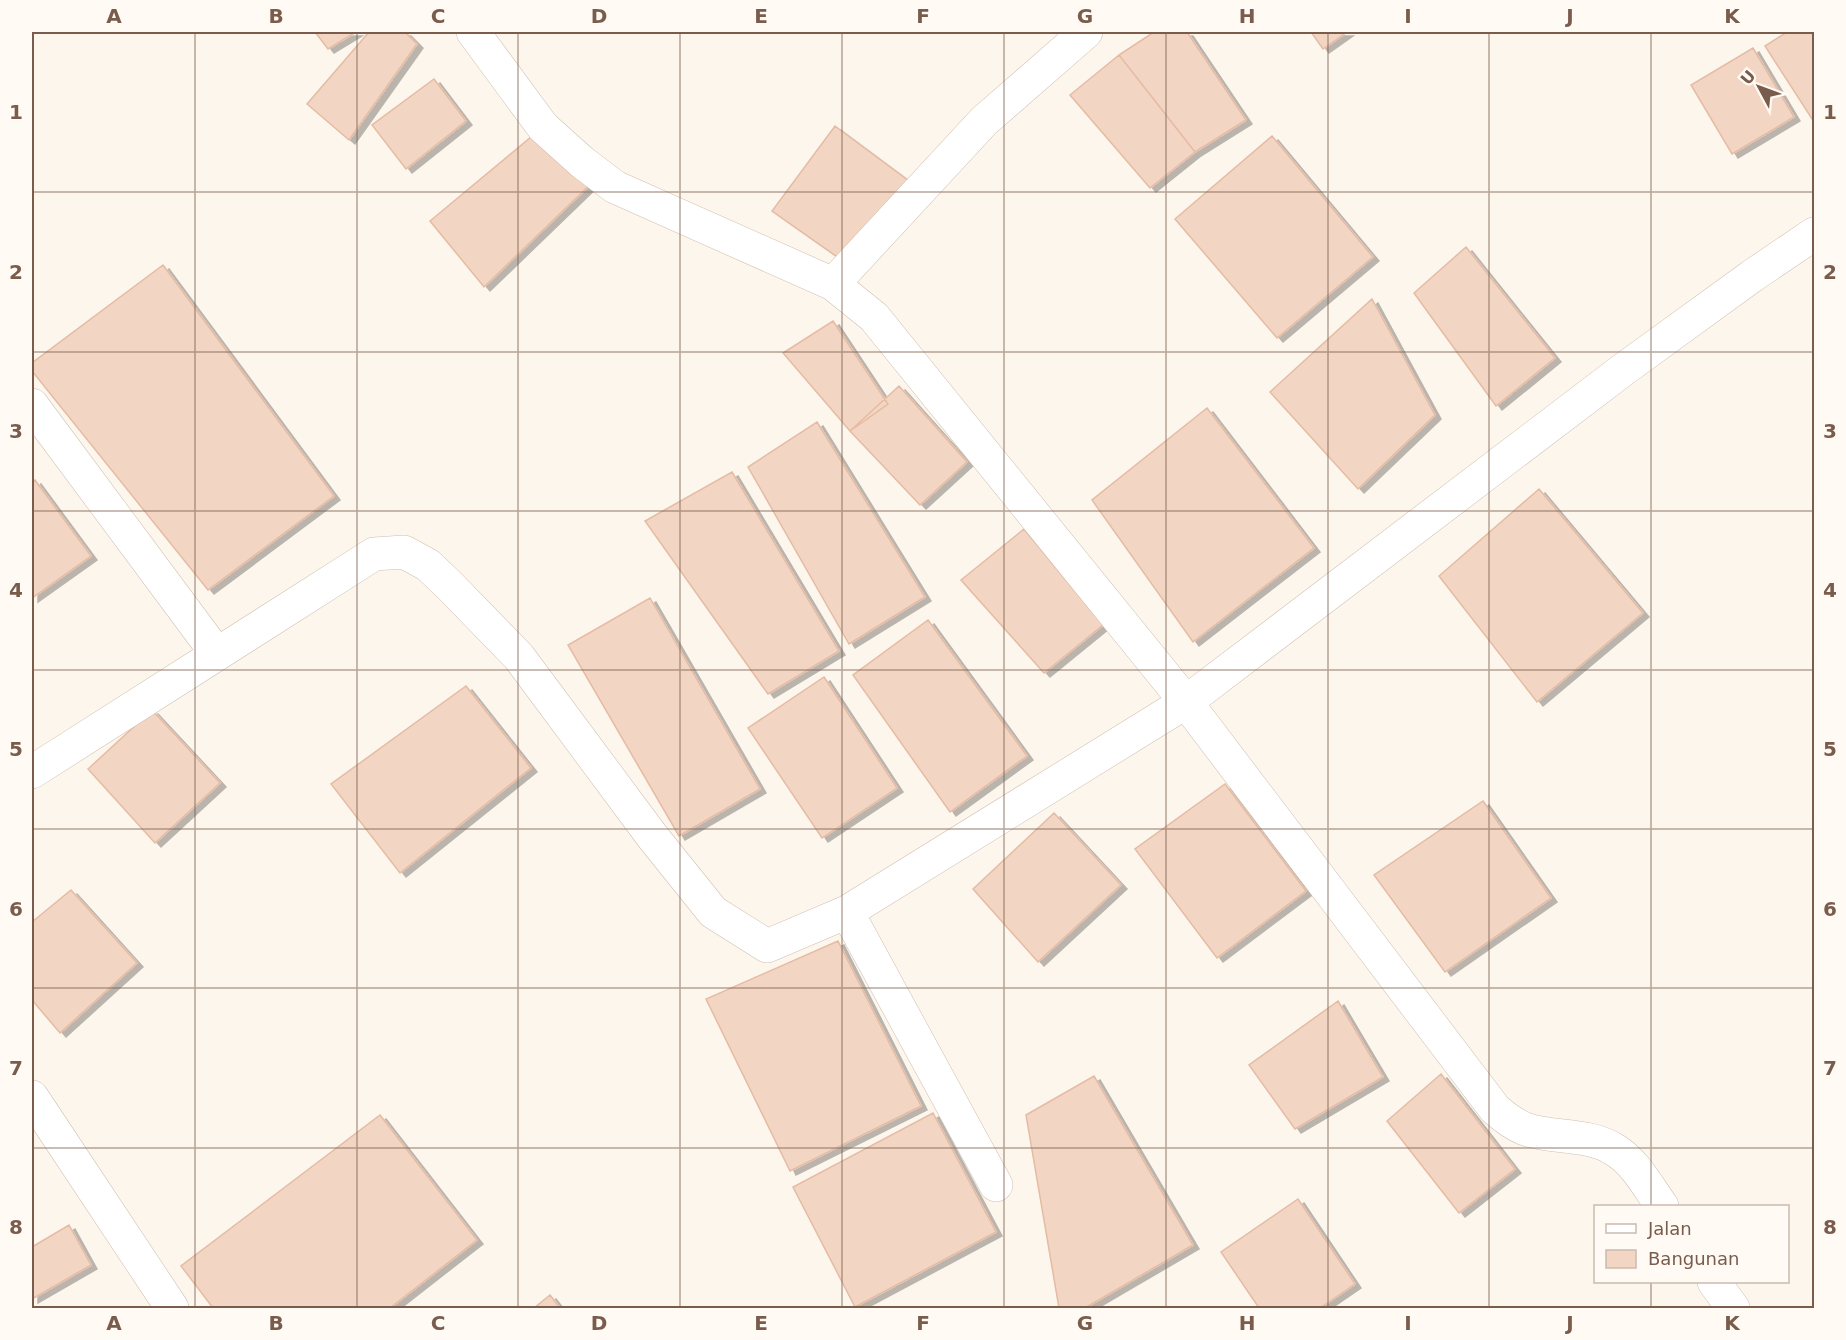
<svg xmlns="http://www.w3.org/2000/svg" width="1846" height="1340" font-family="'DejaVu Sans',sans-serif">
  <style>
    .building { fill: #f3d5c3; stroke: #e6bba3; stroke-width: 1.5; filter: url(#shadow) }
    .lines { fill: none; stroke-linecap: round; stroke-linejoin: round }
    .street-casing { stroke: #d1beb0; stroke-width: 34 }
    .street { stroke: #fff; stroke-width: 33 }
    .grid { fill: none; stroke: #7a5c4d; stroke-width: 1.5; stroke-opacity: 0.55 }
    .neatline { fill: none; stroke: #7a5c4d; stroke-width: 2 }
    .grid-label { font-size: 20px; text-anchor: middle; font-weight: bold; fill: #7a5c4d }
  </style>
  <defs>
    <filter id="shadow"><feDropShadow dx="6" dy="4" stdDeviation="0" flood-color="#0004"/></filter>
  </defs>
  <rect width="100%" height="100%" fill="#fdf6ec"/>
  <path class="building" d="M315,32H356L328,49Z
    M369,32H405L417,44L349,140L307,104Z
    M1154,32H1187L1246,120L1195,152L1119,55Z
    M1311,32H1347L1323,49Z
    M1787,32H1811L1814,37V122L1765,46Z
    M1753,48L1794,117L1732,154L1691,85Z
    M1119,55L1195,152L1150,188L1070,95Z
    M434,79L466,121L406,169L372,125Z
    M835,126L921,190L850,266L772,211Z
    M543,127L600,175L484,287L430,221Z
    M1272,136L1373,257L1277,338L1175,219Z
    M1466,247L1555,358L1496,406L1414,293Z
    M163,265L334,496L208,590L32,371V363Z
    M1372,299L1435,415L1358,489L1270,392Z
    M833,321L888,404L850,431L783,353Z
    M899,386L967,462L920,505L850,431Z
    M1207,408L1314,548L1193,642L1092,500Z
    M817,422L925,597L849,644L748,467Z
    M732,472L839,651L768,694L645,521Z
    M35,480L91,556L32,598V483Z
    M1539,489L1643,613L1537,702L1439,576Z
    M1024,529L1103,625L1044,673L961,580Z
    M650,598L760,789L679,836L568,645Z
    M928,620L1027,756L950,812L853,675Z
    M824,677L897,788L822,838L748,728Z
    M466,686L531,768L400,873L331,784Z
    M152,710L220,783L155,843L88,769Z
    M1225,784L1306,891L1217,958L1135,849Z
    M1483,801L1551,898L1445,972L1374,875Z
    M1054,813L1121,885L1038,962L973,889Z
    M71,890L137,963L60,1033L32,1000V922Z
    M838,941L921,1106L790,1171L706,999Z
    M1338,1001L1383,1077L1295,1129L1249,1065Z
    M1441,1074L1515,1169L1459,1213L1387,1121Z
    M1094,1076L1193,1245L1085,1308H1059L1026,1115Z
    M933,1113L996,1232L855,1307L793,1187Z
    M380,1115L477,1240L390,1308H213L181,1266Z
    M1298,1199L1355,1284L1320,1308H1259L1221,1252Z
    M69,1225L91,1265L32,1299V1247Z
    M550,1295L560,1308H534Z"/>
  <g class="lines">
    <defs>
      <path id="street" d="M473,32L543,127L582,162L615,187L833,284L874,317L1186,702L1495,1109C1504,1117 1513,1124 1525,1129C1554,1139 1589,1133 1615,1150C1636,1163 1648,1187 1662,1206
        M833,284L984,121L1086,32
        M32,405L217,654
        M32,772L374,554L404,552L428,565L450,586L519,657L652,836L713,912L767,946L847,912L1186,702L1624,369L1752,276L1814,234
        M847,912L996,1185
        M32,1097L172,1308
        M1714,1282L1733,1308"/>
    </defs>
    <use href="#street" class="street-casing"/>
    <use href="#street" class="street"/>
  </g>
  <path class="grid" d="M195,32V1308M357,32V1308M518,32V1308M680,32V1308M842,32V1308M1004,32V1308M1166,32V1308M1328,32V1308M1489,32V1308M1651,32V1206M32,192H1814M32,352H1814M32,511H1814M32,670H1814M32,829H1814M32,988H1814M32,1148H1814M1651,1282V1308"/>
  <rect width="1846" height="1340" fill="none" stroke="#fffaf3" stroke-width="66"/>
  <rect x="1594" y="1205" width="195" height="78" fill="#fffaf3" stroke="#cabbb1" stroke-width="1.5"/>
  <rect x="1606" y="1224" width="30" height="9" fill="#ffffff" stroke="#cabbb1" stroke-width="1.5"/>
  <text x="1648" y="1235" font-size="18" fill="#7a5c4d">Jalan</text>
  <rect x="1606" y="1250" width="30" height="18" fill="#f3d5c3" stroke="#cabbb1" stroke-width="1.5"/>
  <text x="1648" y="1265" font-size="18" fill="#7a5c4d">Bangunan</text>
  <g transform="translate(1759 87) rotate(311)" stroke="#fffaf3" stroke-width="4.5" paint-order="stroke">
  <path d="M0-4.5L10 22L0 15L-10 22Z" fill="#7a5c4d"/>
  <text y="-9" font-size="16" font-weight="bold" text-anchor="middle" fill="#7a5c4d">U</text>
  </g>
  <rect x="33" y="33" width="1780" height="1274" class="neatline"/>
  <g class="grid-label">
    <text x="114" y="23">A</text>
    <text x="276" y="23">B</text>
    <text x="438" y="23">C</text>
    <text x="599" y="23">D</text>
    <text x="761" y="23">E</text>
    <text x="923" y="23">F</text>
    <text x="1085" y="23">G</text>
    <text x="1247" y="23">H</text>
    <text x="1408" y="23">I</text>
    <text x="1570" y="23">J</text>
    <text x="1732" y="23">K</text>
    <text x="16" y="119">1</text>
    <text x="1830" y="119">1</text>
    <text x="16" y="279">2</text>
    <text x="1830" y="279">2</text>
    <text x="16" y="438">3</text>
    <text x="1830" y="438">3</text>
    <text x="16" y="597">4</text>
    <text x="1830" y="597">4</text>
    <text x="16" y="756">5</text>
    <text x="1830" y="756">5</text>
    <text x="16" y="916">6</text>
    <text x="1830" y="916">6</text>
    <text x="16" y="1075">7</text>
    <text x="1830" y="1075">7</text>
    <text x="16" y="1234">8</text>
    <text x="1830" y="1234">8</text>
    <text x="114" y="1330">A</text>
    <text x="276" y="1330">B</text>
    <text x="438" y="1330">C</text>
    <text x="599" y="1330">D</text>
    <text x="761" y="1330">E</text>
    <text x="923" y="1330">F</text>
    <text x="1085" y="1330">G</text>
    <text x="1247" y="1330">H</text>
    <text x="1408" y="1330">I</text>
    <text x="1570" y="1330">J</text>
    <text x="1732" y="1330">K</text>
  </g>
</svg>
